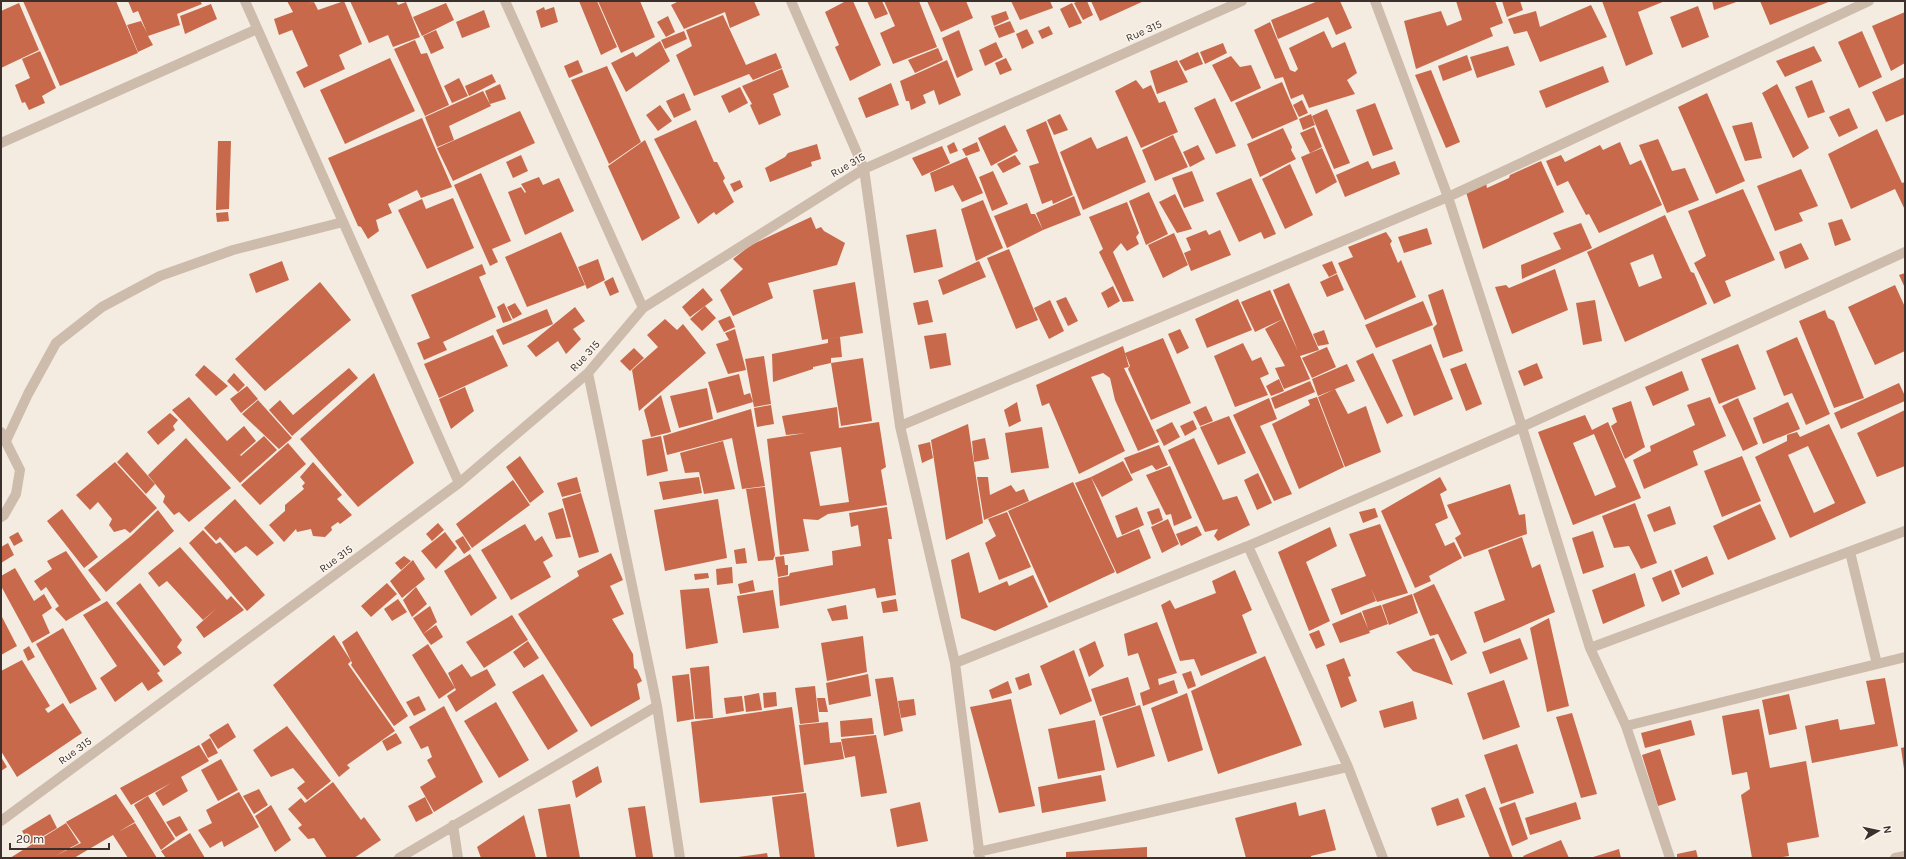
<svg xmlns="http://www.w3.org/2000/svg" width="1906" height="859" font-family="Karla,sans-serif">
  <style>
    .building { fill: #c8694b; fill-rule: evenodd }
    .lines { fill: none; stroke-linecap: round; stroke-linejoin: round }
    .lane { stroke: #cdbbac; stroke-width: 10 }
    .street { stroke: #cdbbac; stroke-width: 10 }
    .labels { text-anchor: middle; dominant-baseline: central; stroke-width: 3; stroke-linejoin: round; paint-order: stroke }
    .street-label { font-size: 11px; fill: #3b302b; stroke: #fbf5ee }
  </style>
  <rect width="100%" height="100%" fill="#f4ebe1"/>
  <path class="building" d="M23,1H116L138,53L60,86Z
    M128,1H200L202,4L177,14L180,25L148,36L153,45L138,52L127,25L141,21L147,33L138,11L133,13Z
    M287,1H316L304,6L314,2L318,10L344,1L362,44L339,55L345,69L304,88L296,72L308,66L292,30L279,35L274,19L293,12Z
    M350,1H396L398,5L406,2L420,37L393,47L388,35L369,43Z
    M579,1H597L617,47L601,55Z
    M598,1H640L655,37L621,53Z
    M679,1H754L760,15L730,28L725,12L684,29L671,5Z
    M846,1H853L881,65L850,81L835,47L839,45L825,12Z
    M867,1H882L888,14L875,19Z
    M884,1H919L937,47L893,64L880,33L895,26Z
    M927,1H966L973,18L941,32Z
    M1011,1H1050L1053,8L1020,20Z
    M1078,1H1087L1093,15L1083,20L1074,3Z
    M1091,1H1144L1100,21Z
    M1318,1H1340L1352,28L1336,35L1328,17L1278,39L1271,20Z
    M1456,1H1495L1503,23L1490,28L1493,36L1416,69L1404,21L1441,11L1447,26L1462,20Z
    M1502,1H1520L1523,10L1507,17Z
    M1602,1H1665L1638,12L1653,54L1626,66Z
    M1712,1H1739L1714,10Z
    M1760,1H1831L1770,25Z
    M19,3L39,50L1,68V11Z
    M446,3L454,20L422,36L413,17Z
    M1072,3L1082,23L1069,28L1060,9Z
    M211,4L217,19L185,34L180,16Z
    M1591,5L1607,37L1540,62L1527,31L1514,34L1508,19L1536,11L1540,27Z
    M1698,6L1709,37L1682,48L1670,17Z
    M544,7L545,10L554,7L558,22L541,28L536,11Z
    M484,10L490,27L462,38L456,22Z
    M1006,11L1009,19L994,26L991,16Z
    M1905,12V63L1891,71L1872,26Z
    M723,15L746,65L776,53L782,68L753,80L749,74L694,96L676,55L692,46L686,30Z
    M668,16L675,32L666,37L657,22Z
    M1010,21L1015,32L999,38L994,27Z
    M1270,22L1290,70L1295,72L1298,69L1289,48L1324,31L1332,48L1345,42L1357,73L1347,80L1355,94L1309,108L1303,94L1291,99L1283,77L1275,79L1254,30Z
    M1049,26L1053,34L1042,39L1038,31Z
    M1027,29L1034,43L1022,49L1016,34Z
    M436,30L444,48L431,54L423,36Z
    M959,30L973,70L957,78L942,38Z
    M684,31L687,39L665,49L661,40Z
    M1862,31L1882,77L1859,88L1838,42Z
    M415,40L421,54L427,53L449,105L425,116L394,49Z
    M660,41L670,61L626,92L611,63L633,52L636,57Z
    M996,42L1003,57L985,66L979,50Z
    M1223,43L1227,53L1205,64L1200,52Z
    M1508,46L1515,65L1477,78L1470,57Z
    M1814,46L1822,61L1785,77L1776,61Z
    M938,48L943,60L915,73L908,60Z
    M40,51L56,88L42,96L45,103L29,110L25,102L22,103L15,85L30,78L22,59Z
    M1198,52L1203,64L1185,71L1179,61Z
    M1467,55L1472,70L1443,81L1438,66Z
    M1231,56L1240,67L1251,65L1261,88L1231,102L1212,65Z
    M390,58L415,111L345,144L320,90Z
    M1006,58L1012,70L1000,75L995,63Z
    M578,60L583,72L569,78L564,66Z
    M947,60L961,95L939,105L934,90L923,95L926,103L911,110L909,101H906L900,81Z
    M1177,60L1188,82L1157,94L1150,71Z
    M607,66L641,142L609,164L571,80Z
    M1603,66L1609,82L1546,108L1539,91Z
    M782,69L789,87L773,94L781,115L759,125L750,105L752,104L742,86Z
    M1431,70L1460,142L1446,148L1415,75Z
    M492,74L496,82L469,96L465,86Z
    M1905,77V114L1886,122L1872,92Z
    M459,78L468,96L452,103L444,86Z
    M1136,80L1143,89L1151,85L1159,103L1165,101L1178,132L1141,148L1115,91Z
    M1812,80L1825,112L1808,118L1795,87Z
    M1282,82L1298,119L1252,139L1235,103Z
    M891,83L899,105L866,118L858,98Z
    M500,84L506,99L490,104L485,91Z
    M1777,84L1809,148L1793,158L1762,93Z
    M740,87L748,103L729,113L721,96Z
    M483,91L491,106L449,126L454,140L437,147L425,117Z
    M684,93L691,110L674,118L666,101Z
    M1707,93L1745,181L1716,194L1678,107Z
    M1215,98L1236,146L1216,154L1194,108Z
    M1302,100L1308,113L1299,117L1293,105Z
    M1375,103L1393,149L1373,156L1356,110Z
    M660,105L672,121L658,131L646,115Z
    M1849,108L1858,128L1839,137L1829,117Z
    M1327,109L1350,163L1334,169L1312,116Z
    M520,111L535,143L453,181L437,148Z
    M1060,114L1068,130L1054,135L1047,120Z
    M1311,114L1315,125L1303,130L1299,119Z
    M422,118L452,187L421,198L417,190L388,204L392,213L376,220L379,231L368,239L361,227L358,226L328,158Z
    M696,120L714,162H717L725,178L723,181L734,202L716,215L714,212L698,224L654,139Z
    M1046,121L1073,195L1053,204L1052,200L1042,204L1029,166L1039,163L1026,130Z
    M1752,122L1762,158L1745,161L1732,126Z
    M1005,125L1018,151L991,166L978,138Z
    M1314,127L1322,147L1310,153L1300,133Z
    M1283,128L1292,147L1291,150L1296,159L1260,177L1247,144Z
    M1877,129L1902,183L1905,182V210L1895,189L1851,209L1828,154Z
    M1173,135L1188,167L1155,181L1142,150Z
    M1127,136L1146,182L1083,210L1060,152L1091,137L1097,149Z
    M1658,139L1672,171L1685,168L1699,200L1667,213L1639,145Z
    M645,140L680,218L642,241L608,166Z
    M218,141H231L229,209L216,210Z
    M954,142L958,151L950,154L947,146Z
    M977,142L980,151L966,156L962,149Z
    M1620,142L1630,165L1641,160L1662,205L1599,233L1589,214L1586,215L1568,181L1557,186L1546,161L1561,155L1565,162L1600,145L1603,150Z
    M817,144L821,159L811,162L812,166L770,182L765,168L785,157L788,153Z
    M1198,145L1205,159L1190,167L1183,152Z
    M942,146L950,163L922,176L912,158Z
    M1322,148L1337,182L1316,194L1301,157Z
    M521,155L528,171L513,178L506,162Z
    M1015,155L1021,164L1003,173L997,164Z
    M967,157L983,193L962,202L953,185L935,192L930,173Z
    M1368,161L1372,169L1395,161L1400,174L1345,197L1336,175Z
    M1541,161L1564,212L1483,249L1466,192L1486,183L1487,188L1509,178L1510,175Z
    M1290,164L1313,215L1285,229L1262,179Z
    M1801,169L1818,206L1799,213L1803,221L1775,231L1757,186Z
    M993,171L1008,204L992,211L979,177Z
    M1192,171L1204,201L1184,208L1172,178Z
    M481,173L511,241L492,249L498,262L490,266L454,185Z
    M539,177L543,185L559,178L574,211L525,235L508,192L521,187L525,193L526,192L521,184Z
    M1251,178L1276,234L1264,239L1261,232L1239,242L1216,193Z
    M740,180L743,187L734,192L730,184Z
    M1743,189L1775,260L1725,281L1731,296L1714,304L1694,263L1706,256L1688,211Z
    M1149,192L1168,234L1146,245L1129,201Z
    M1175,194L1192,229L1177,233L1159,202Z
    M1074,196L1081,215L1043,230L1036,213Z
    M453,198L474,248L427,269L398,210L422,199L426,209Z
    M983,200L1003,248L976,261L961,209Z
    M1127,202L1139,233L1136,237L1139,244L1127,251L1121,243L1113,252L1134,301L1123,302L1099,252L1103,249L1089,217Z
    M1027,203L1031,214H1035L1043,230L1007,248L994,216Z
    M228,212L229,221L217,222L216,213Z
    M1665,215L1691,272L1694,273L1707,304L1625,342L1587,252ZM1653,254L1662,278L1639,287L1630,263Z
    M811,217L816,229L821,227L824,231L845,243L837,265L768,283L773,298L733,316L720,290L743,269L733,259L751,245Z
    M1842,219L1851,240L1835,246L1828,223Z
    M1581,223L1592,248L1522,279L1521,265L1561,249L1553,233Z
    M1427,228L1432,244L1404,253L1398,237Z
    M936,229L943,267L914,273L906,235Z
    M1206,230L1209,235L1220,230L1231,255L1191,271L1184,253L1191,250L1186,238Z
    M561,232L585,285L527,307L505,257Z
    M1386,232L1392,241L1390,244L1398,263L1401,260L1416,297L1365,320L1338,263L1353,257L1348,247Z
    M1174,233L1188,265L1163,278L1148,245Z
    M1801,243L1809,259L1785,269L1779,252Z
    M1009,249L1038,320L1016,329L987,258Z
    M598,259L605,280L587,289L578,267Z
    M282,261L289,280L256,293L249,274Z
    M979,261L986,277L943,295L938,280Z
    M1332,261L1337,273L1329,277L1322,265Z
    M482,264L486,274L479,277L496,317L443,342L447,350L424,360L417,343L430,338L411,295Z
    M1555,269L1568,310L1512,334L1495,287L1506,285L1509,288Z
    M1905,273V288L1899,275Z
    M1337,274L1344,290L1327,297L1320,282Z
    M613,277L619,292L610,296L604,282Z
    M320,282L351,320L265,391L235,359Z
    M855,282L863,333L822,340L813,290Z
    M1289,283L1319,350L1300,356L1310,379L1284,389L1275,368L1285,366L1265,329L1283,319L1298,351L1273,290Z
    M1895,285L1905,307V351L1875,365L1848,307Z
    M1113,286L1120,301L1108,308L1101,293Z
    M703,288L713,300L690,317L682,307Z
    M1443,289L1463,351L1443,358L1433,328L1437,324L1428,295Z
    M1270,290L1283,319L1255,332L1241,302Z
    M1066,297L1078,321L1068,326L1056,301Z
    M1238,299L1252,330L1207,348L1195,319Z
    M928,300L933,322L918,325L913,303Z
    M1050,300L1064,331L1049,339L1034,308Z
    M1595,300L1602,341L1583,345L1576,303Z
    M1423,301L1433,325L1376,348L1365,325Z
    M504,303L512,320L503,323L497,307Z
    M515,303L522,314L513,319L507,307Z
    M705,306L716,318L702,331L690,319Z
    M575,307L585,321L573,329L581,339L566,354L558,341L536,357L527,346Z
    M547,309L553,324L503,345L496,330Z
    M1825,310L1828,318L1834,321L1864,398L1834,408L1799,321Z
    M730,316L735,327L724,332L718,321Z
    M665,319L677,330L683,324L706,353L639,411L632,370L658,347L647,335Z
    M735,329L746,370L728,374L716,344L729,340L725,333Z
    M1180,329L1189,348L1177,354L1168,334Z
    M1324,330L1329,344L1318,346L1313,334Z
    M946,333L951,365L930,369L924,336Z
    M493,335L508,366L439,398L424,364Z
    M840,337L842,357L831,358V363L813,367V369L773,382L772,354L828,343V339Z
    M1797,337L1830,414L1806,425L1792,393L1784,396L1766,351Z
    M1163,338L1191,403L1151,420L1128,369L1130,366L1125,353Z
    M1243,343L1252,361L1261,357L1269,374L1260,378L1268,395L1235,407L1214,356Z
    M1431,344L1453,399L1414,416L1392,360Z
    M1738,344L1756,389L1719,404L1701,359Z
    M1123,346L1129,367L1124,368L1159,442L1138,451L1115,400L1110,378L1103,373L1091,377L1125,451L1079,474L1049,403L1042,406L1036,385Z
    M1327,347L1336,367L1312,378L1302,358Z
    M634,348L644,358L630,371L620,361Z
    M1373,353L1403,416L1387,424L1356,361Z
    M764,356L771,404L754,407L745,359Z
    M863,358L872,421L841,426L831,363Z
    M1466,363L1482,404L1466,411L1450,369Z
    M1537,363L1543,378L1524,386L1518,371Z
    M1347,364L1355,381L1318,396L1312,379Z
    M204,365L228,386L216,396L195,375Z
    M349,368L358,378L292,436L269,410L280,400L293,415Z
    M1682,371L1689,390L1653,406L1645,387Z
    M234,373L245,385L238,392L227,381Z
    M374,373L414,463L358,507L300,439Z
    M739,374L744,395L750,393L753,402L717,413L708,382Z
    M1279,379L1284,391L1271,396L1266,386Z
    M1310,381L1315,392L1275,409L1271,398Z
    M1899,383L1905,396V401L1841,429L1834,413Z
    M247,386L258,399L241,413L230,399Z
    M465,387L474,411L451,429L439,399Z
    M707,388L713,419L679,428L670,396Z
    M1335,389L1348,414L1366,406L1381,452L1345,467L1318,397Z
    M661,395L671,432L651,437L644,410Z
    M189,397L227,441L244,426L256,441L240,455L232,446L241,456L264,436L277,450L240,483L172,410Z
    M1317,397L1344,467L1299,489L1272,424L1310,405L1308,400Z
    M1710,397L1726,436L1693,451L1698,465L1644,489L1633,460L1651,451L1650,446L1695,425L1687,405Z
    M1269,398L1277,419L1260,426L1292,494L1274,501L1233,415Z
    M1738,398L1758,444L1743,451L1722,406Z
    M258,400L292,438L279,449L242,414Z
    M1631,401L1645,447L1625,459L1611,426L1617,422L1612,408Z
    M1017,402L1021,421L1009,427L1004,410Z
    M1788,402L1800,429L1763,444L1753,418Z
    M771,405L774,424L757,427L754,408Z
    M1206,406L1213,421L1200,426L1193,412Z
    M837,407L839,428L879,422L886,467L881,470L887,505L828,514L818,520L803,519L809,551L780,555L767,439L806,433L786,435L782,416ZM841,447L849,502L820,506L810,452Z
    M751,409L765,486L742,489L732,438L667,455L663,436Z
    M1905,410V466L1877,477L1857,433Z
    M170,413L178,420L173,426L175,430L158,445L147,432Z
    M1585,415L1592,430L1608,422L1641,498L1573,525L1538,432ZM1594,434L1616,487L1595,496L1573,443Z
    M1229,416L1246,453L1218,465L1200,427Z
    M1193,420L1197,429L1185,436L1180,426Z
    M1172,422L1180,437L1164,446L1156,430Z
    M968,424L983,523L946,540L931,440Z
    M1829,424L1866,503L1790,538L1755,457L1787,441V435L1797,432L1800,437ZM1808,446L1835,503L1814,513L1788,455Z
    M1042,427L1049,468L1011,473L1005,433Z
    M661,436L668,471L647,476L642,440Z
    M186,438L231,488L189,522L179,512L174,515L163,502L165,496L148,475Z
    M985,438L989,459L974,462L972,441Z
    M1194,438L1223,500L1237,496L1250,525L1218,541L1214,536L1218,529L1205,532L1168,450Z
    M723,441L735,489L704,494L699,472L685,473L680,453Z
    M930,442L933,458L922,463L918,445Z
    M288,443L306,464L260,505L241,485Z
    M1159,445L1168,465L1156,470L1152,465L1131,474L1124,458Z
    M127,452L155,484L146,494L117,462Z
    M520,456L544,492L530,503L506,467Z
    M1742,456L1761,501L1722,517L1704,471Z
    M1123,461L1133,480L1102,497L1091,477Z
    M115,462L157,508L130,533L125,529L114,532L109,525L112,519L98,502L90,510L76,495Z
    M313,462L342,495L337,499L352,515L340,524L338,522L331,527L332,530L325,537L313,536L311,529L297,532L296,529L284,542L269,525L285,511V505L304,489L302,486L305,483L300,477Z
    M1170,466L1192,518L1174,526L1171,514L1166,515L1146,475Z
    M1258,473L1272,503L1257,510L1244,480Z
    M577,477L581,492L562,497L557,483Z
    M699,477L702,493L663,500L659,482Z
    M977,477H988L990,495L1011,485L1016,492L1024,489L1029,501L984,520Z
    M1091,477L1117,538L1139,529L1151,558L1117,574L1075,483Z
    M1440,477L1447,490L1440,494L1448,518L1435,524L1445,546L1454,542L1462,558L1429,576L1431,581L1415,588L1381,511Z
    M513,480L530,505L472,548L456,524Z
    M1073,482L1115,572L1049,603L1008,511Z
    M1510,484L1519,515L1525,514L1527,534L1464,557L1455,538L1461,534L1447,505Z
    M765,487L775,555L773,560L758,561L746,489Z
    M581,493L599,552L579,558L562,499Z
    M235,499L274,543L257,556L246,546L235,553L220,537L216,541L204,528Z
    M718,499L727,558L665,571L654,510Z
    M1635,503L1657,563L1641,569L1629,546L1614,548L1602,516Z
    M1760,504L1776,539L1728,560L1713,526Z
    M1670,506L1676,524L1654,532L1647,515Z
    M887,507L892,539H888L896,595L877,598L875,588L780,606L778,578L789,576L790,573L833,565L832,551L861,546L858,525L851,527L849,513Z
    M1137,507L1144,525L1122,535L1115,516Z
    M563,508L571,537L556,539L548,513Z
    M1159,508L1163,520L1152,525L1147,512Z
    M1375,508L1378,517L1363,523L1359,512Z
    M62,509L98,557L84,568L47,521Z
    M158,510L174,531L106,592L88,570L131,536Z
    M1007,512L1031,567L999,580L985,543L996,536L988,519Z
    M1168,519L1179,544L1162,553L1151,527Z
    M438,523L444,530L432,541L426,534Z
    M525,524L535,541L542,536L553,556L543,562L551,577L511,600L481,550Z
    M1380,524L1408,593L1377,602L1371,588L1376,601L1341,615L1331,589L1366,576L1349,534Z
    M1197,526L1202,535L1181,546L1176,534Z
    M1330,527L1337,546L1306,562L1330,621L1309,631L1278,552Z
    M203,530L216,544L220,542L265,595L247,611L189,543Z
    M1593,531L1604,567L1583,574L1572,538Z
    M18,532L23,541L14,546L9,537Z
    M445,532L457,548L436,569L421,551Z
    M463,536L471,549L464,554L455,541Z
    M1522,537L1532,568L1540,564L1555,612L1484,643L1474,612L1505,600L1488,550Z
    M8,543L14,555L1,563V547Z
    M180,547L227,600L231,596L244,610L204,638L196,627L218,607L203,620L167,581L159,587L148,573Z
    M745,548L747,563L736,564L734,550Z
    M66,551L101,600L66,621L55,609L59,606L46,587L41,591L34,581L52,569L47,561Z
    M969,552L979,593L1007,581L1009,586L1033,575L1048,607L995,631L961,618L951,560Z
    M611,553L623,580L610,586L624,614L612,619L633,654L634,668L637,670L642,681L637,684L640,699L591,727L518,614L579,576L577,571Z
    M470,554L497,598L471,616L444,571Z
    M404,556L411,561L401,570L395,563Z
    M784,556L785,565H788V575L778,577L775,557Z
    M1707,556L1714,574L1682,588L1674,570Z
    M413,560L425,579L402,598L390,581Z
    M732,567L733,583L717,585L716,569Z
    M15,568L34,601L44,594L52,608L42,615L50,633L32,643L1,586V576Z
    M1235,570L1252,610L1242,615L1257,653L1201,676L1194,659L1180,661L1161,605L1170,600L1175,609L1216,593L1212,581Z
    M1671,570L1680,594L1662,602L1652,578Z
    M708,573L709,578L695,580L694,574Z
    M1635,573L1645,606L1603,624L1592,590Z
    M753,580L755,591L740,594L738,584Z
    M140,583L182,640L177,647L182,653L164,666L116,603Z
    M387,583L397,594L371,617L361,606Z
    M1434,584L1467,653L1451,661L1438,634L1430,636L1413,594Z
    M416,587L427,604L412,617L403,600Z
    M709,588L718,643L686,649L680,590Z
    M773,590L779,628L743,633L737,596Z
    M1412,594L1418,613L1389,625L1382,605Z
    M398,599L407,612L392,621L384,609Z
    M896,599L898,611L883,613L881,602Z
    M107,601L160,671L157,673L163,681L148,691L142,682L115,702L100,678L117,666L83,615Z
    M846,605L848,619L832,621L827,609Z
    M1381,605L1388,624L1369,631L1362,611Z
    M430,606L437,622L423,634L413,618Z
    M1361,612L1370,633L1340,643L1332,624Z
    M1,615L17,646L1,655Z
    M512,615L528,640L484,668L466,642Z
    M1549,618L1569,706L1547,712L1530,628Z
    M1157,622L1177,673L1158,679L1159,685L1174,680L1178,693L1143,706L1140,693L1150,689L1138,653L1128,656L1124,634Z
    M436,625L443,637L431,645L423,634Z
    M63,628L97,689L70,704L36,644Z
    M1319,630L1325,645L1316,649L1309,634Z
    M357,631L408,716L394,726L351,665L352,663L353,665L342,642Z
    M334,635L351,661L348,664L395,731L347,765L350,768L339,777L273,685Z
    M863,636L867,672L827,681L821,643Z
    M1434,638L1453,685L1413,671L1396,652Z
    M1520,638L1528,659L1490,674L1482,652Z
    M528,641L539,658L524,668L513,652Z
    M1095,641L1104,666L1089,677L1079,649Z
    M428,644L455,688L439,699L412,655Z
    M29,646L35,657L28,661L23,650Z
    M1074,650L1092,701L1060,715L1040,666Z
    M1265,656L1302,745L1218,774L1191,691Z
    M1344,658L1351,676L1348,677L1357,701L1341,708L1326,665Z
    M22,660L50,706L45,709L48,713L63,703L82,733L17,777L1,751V671Z
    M462,664L471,677L487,669L496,685L456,712L447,696L456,690L448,673Z
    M709,666L713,718L695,719L690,668Z
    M1191,671L1196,686L1188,689L1182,674Z
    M1029,673L1032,685L1019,690L1015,678Z
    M543,674L578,731L548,750L512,692Z
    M689,674L694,719L677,722L672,676Z
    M868,674L871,696L829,705L826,683Z
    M893,677L903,731L884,736L875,679Z
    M1128,677L1136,705L1100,716L1091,689Z
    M1885,678L1898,746L1812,763L1805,726L1838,719L1840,730L1875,724L1866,681Z
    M1504,680L1520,727L1483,740L1467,693Z
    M1008,681L1012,693L992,699L989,690Z
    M815,686L819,722L800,724L795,688Z
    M776,692L777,706L764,708L763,693Z
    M759,693L762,710L746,712L744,696Z
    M1187,693L1203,750L1168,762L1151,708Z
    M1789,694L1797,729L1769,735L1762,700Z
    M419,696L426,710L414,716L406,702Z
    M742,696L744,711L726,714L724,698Z
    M817,698H825L828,712H819Z
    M914,699L916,715L901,718L898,701Z
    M1011,699L1035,806L999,813L970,707Z
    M1413,701L1417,719L1384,728L1379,711Z
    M496,702L529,760L499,778L464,721Z
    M1140,705L1155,756L1117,768L1102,717Z
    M444,706L483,782L434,812L420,787L436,777L427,760L432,757L428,746L421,749L409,727Z
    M792,707L804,792L700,803L691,722Z
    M1759,709L1770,768L1806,761L1819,837L1787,843L1789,856L1776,858H1752L1741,795L1750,789L1747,772L1732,775L1722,716Z
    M1572,713L1597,794L1581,798L1556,717Z
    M872,718L874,734L841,737L840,721Z
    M1095,720L1105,770L1058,779L1048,729Z
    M1691,720L1695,735L1645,748L1641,733Z
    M828,722L830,743L841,742L844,759L804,765L799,725Z
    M228,723L236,737L218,749L209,735Z
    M287,726L331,781L307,800L297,788L305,782L293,768L271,777L253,750Z
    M396,733L402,743L387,751L382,741Z
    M876,735L887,793L861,797L855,756L845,758L841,739Z
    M210,738L218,753L208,758L201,744Z
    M1517,744L1534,793L1501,804L1484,755Z
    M199,745L209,761L181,777L188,791L163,806L155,793L171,783L131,805L120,788Z
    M1905,747V769H1904L1901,748Z
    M1660,749L1676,800L1658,806L1642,755Z
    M1,757L7,767L1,771Z
    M221,759L238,790L218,801L201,770Z
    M598,766L602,782L576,798L572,781Z
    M1101,775L1106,801L1042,813L1038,787Z
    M333,782L361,820L364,817L381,840L354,858H327L314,838L308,839L298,828L302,825L288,809L301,798L305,803Z
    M1485,787L1513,858H1490L1465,795Z
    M259,789L268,805L254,814L243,796Z
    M239,792L259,827L224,847L222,841L210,848L198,830L212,823L206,810Z
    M806,793L815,858H780L772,797Z
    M116,794L135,822L118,832L135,823L157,858H128L113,835L74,858H10L66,823L79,843L55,856L81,843L66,822Z
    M148,796L175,839L161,850L134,805Z
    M425,797L433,813L416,822L408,806Z
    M1458,798L1465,817L1437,826L1431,808Z
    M920,802L928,841L897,847L890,809Z
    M1296,802L1299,816L1325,809L1336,850L1311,856V858H1246L1235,818Z
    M1515,802L1528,839L1512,846L1499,808Z
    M1576,802L1581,819L1530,835L1525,818Z
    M570,804L580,858H547L538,809Z
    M271,805L291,840L275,852L255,816Z
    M645,806L653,857L636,858L628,808Z
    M50,814L57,828L30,844L22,831Z
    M524,815L536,858H481L477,847Z
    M180,816L188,830L176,837L166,822Z
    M190,833L205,858H166L161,851Z
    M1561,840L1569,858H1524L1523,856Z
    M1147,847V858H1066V852Z
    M1619,849L1621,858H1590Z
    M1696,850L1698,858H1677V854Z
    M767,853L768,858H738V857Z"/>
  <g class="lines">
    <path class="lane" d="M6,441L28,394L56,343L102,307L160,276L233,250L343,222"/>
    <path class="street" d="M245,1L459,483
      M505,1L643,308
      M791,1L864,169L900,426L955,663L980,858
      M1375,1L1448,197L1522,427L1590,648L1626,726L1670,858
      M1,143L257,29
      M588,373L657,706L680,858
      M900,426L1448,197L1869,1
      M1,432L20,470L16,494L4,515L1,517
      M1248,546L1348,767L1383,858
      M1850,552L1877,664
      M1590,648L1905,531
      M955,663L1248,546L1522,427L1905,252
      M1626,726L1905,657
      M1,821L459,483L588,373L643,308L864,169L1242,1
      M453,825L458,858
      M978,852L1348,767
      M399,858L657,706
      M1895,858L1905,856"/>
  </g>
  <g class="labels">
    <g class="street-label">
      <text transform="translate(1144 31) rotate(-24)">Rue 315</text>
      <text transform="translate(848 165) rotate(-30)">Rue 315</text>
      <text transform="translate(585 356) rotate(-47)">Rue 315</text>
      <text transform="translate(336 559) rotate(-36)">Rue 315</text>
      <text transform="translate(75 751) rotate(-36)">Rue 315</text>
    </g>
  </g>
  <rect width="1906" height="859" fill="none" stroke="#3b302b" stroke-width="4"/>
  <g transform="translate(1878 831) rotate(81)" stroke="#fbf5ee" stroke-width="3" paint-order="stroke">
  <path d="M0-3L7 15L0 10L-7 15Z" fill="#3b302b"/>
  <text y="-6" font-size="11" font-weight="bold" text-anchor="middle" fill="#3b302b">N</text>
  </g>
  <path d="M10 843v6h99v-6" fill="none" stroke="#3b302b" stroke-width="2"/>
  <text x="16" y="843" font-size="12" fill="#3b302b" stroke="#fbf5ee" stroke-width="3" paint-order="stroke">20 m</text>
</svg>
